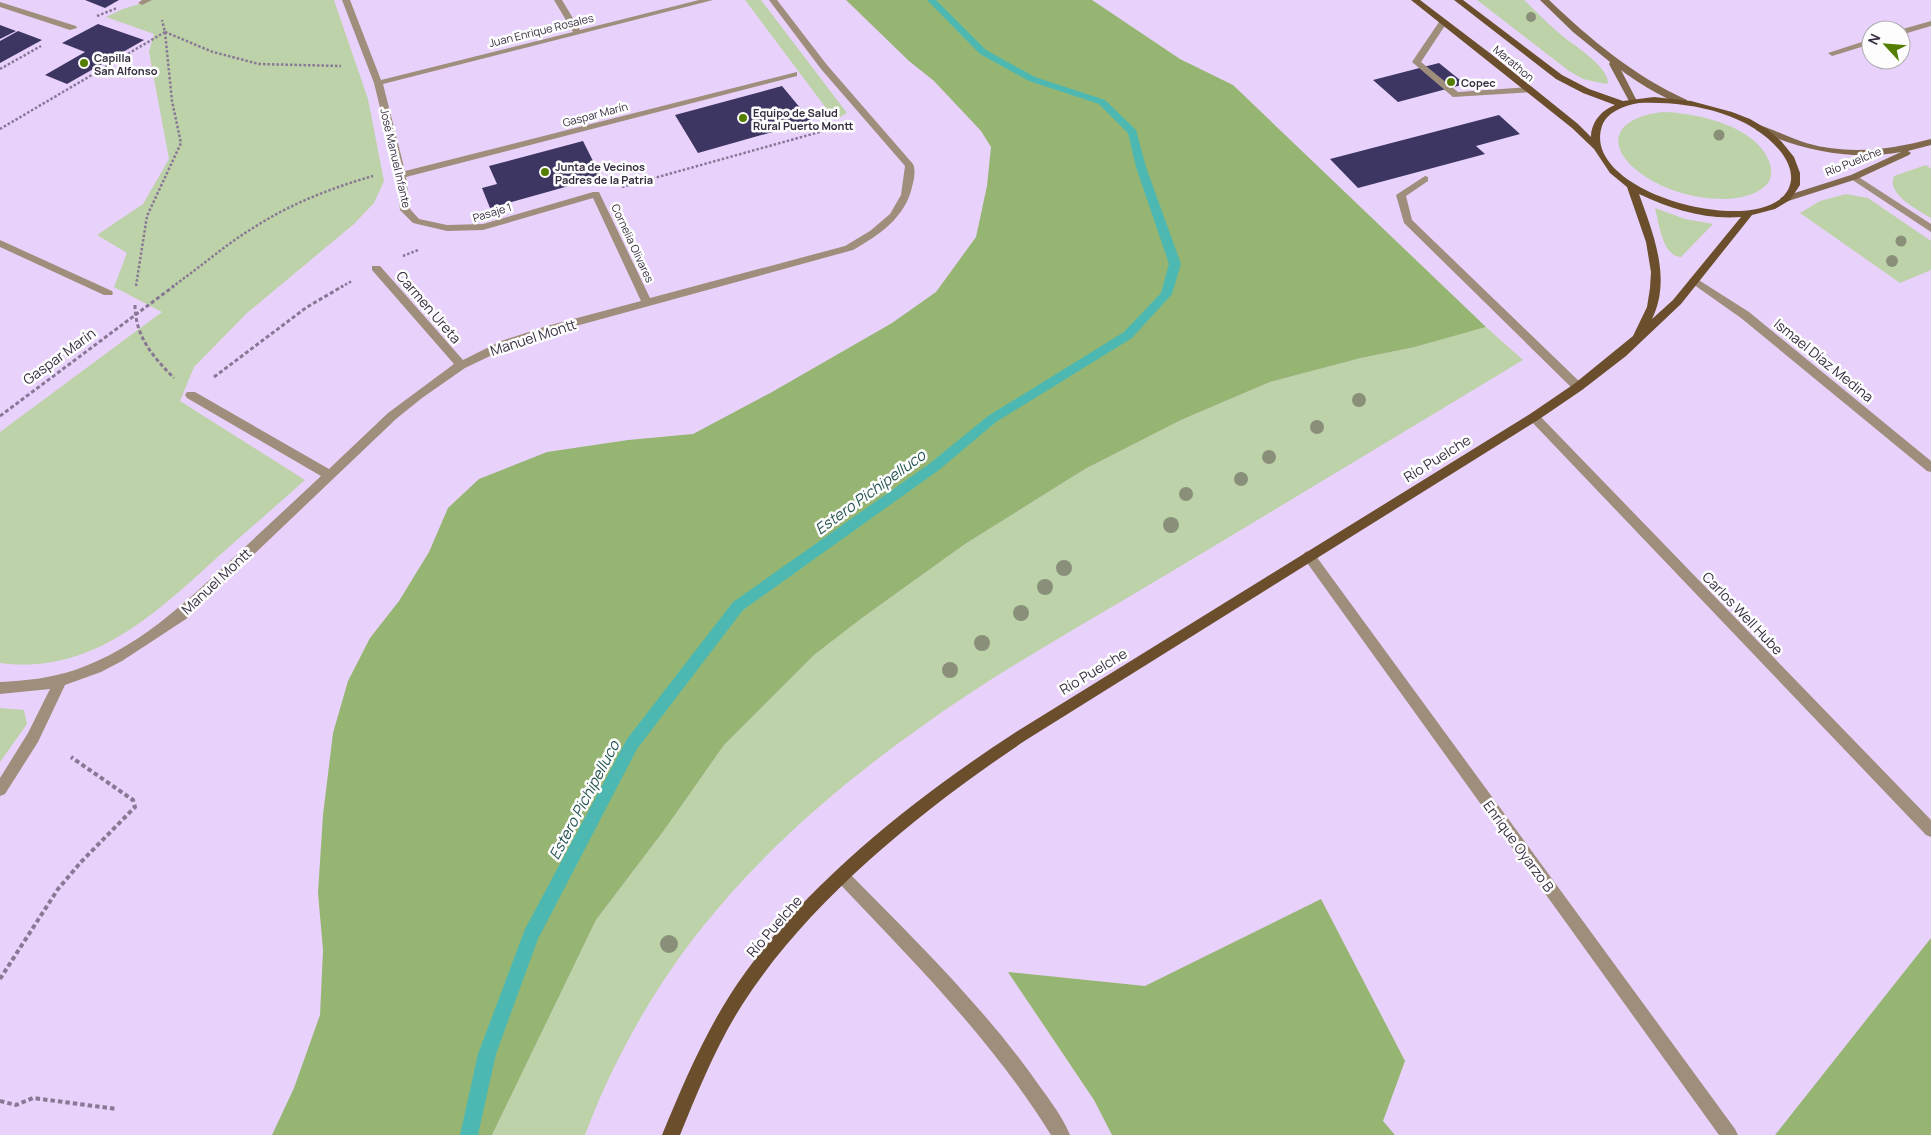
<svg xmlns="http://www.w3.org/2000/svg" width="1931" height="1135" font-family="Manrope,sans-serif">
  <style>
    .green { fill: #bdd2a8 }
    .forest { fill: #96b572 }
    .lines { fill: none; stroke-linecap: round; stroke-linejoin: round }
    .stream { fill: #4db8b1; fill-rule: evenodd }
    .building { fill: #3d3662 }
    .path-far2 { stroke: #887895; stroke-width: 2.5; stroke-dasharray: 2.5 2; stroke-linecap: butt }
    .path-far1 { stroke: #887895; stroke-width: 3; stroke-dasharray: 4 2.5; stroke-linecap: butt }
    .path { stroke: #887895; stroke-width: 4; stroke-dasharray: 4.5 3; stroke-linecap: butt }
    .lane { fill: #9f8e7c; fill-rule: evenodd }
    .street { fill: #9f8e7c; fill-rule: evenodd }
    .secondary { fill: #81694d; fill-rule: evenodd }
    .primary { fill: #6b4e2c; fill-rule: evenodd }
    .tree { fill: #8a8f7a }
    .poi-dot { fill: #547e00; stroke: #fdfdfd; stroke-width: 2 }
    .labels { text-anchor: middle; dominant-baseline: central; stroke-width: 5; stroke-linejoin: round; paint-order: stroke }
    .far-street-label { font-size: 11px; fill: #372d40; stroke: #fdfdfd }
    .far-poi-label { font-size: 11px; font-weight: bold; fill: #372d40; stroke: #fdfdfd; text-anchor: start }
    .street-label { font-size: 14px; fill: #372d40; stroke: #fdfdfd }
    .water-label { font-size: 15px; font-style: italic; fill: #255451; stroke: #fdfdfd }
  </style>
  <rect width="100%" height="100%" fill="#e8d2fb"/>
  <path class="green" d="M152,0H334L368,99L384,181L374,203L354,224L247,313L194,367L180,401L305,480C274,508 242,535 211,563C151,618 88,675 0,663V432L162,312L114,287L127,253L97,235L143,204L169,159L149,52L154,34L106,17L123,9Z
    M745,0H761L847,113L835,120Z
    M1477,0H1524C1536,11 1547,23 1559,33C1571,44 1608,65 1608,83L1606,84L1583,79L1569,71Z
    M1664,112C1697,113 1756,126 1769,161C1772,169 1772,177 1768,183C1761,192 1748,196 1737,198C1706,202 1669,193 1643,175C1600,145 1617,116 1664,112Z
    M1926,165L1931,169V218C1919,210 1886,195 1894,176Z
    M1846,194L1868,198L1931,241V270L1900,283L1800,213L1820,201Z
    M1655,208L1685,219L1713,224L1681,257C1662,256 1659,223 1655,208Z
    M1486,327L1523,360C1402,433 1281,506 1159,579C1079,627 997,672 921,727C843,782 765,849 705,924C656,984 612,1062 585,1135H492L596,920L665,829L724,745L814,655L862,618L965,544L1085,469L1181,420L1270,382L1361,358L1415,347Z
    M0,708L24,710L27,724L0,762Z"/>
  <path class="forest" d="M846,0H1092L1180,59L1233,85L1486,327L1415,347L1361,358L1270,382L1181,420L1085,469L965,544L862,618L814,655L724,745L665,829L596,920L492,1135H272L294,1088L320,1015L323,950L318,893L323,815L333,733L348,681L370,638L399,601L429,552L448,508L479,479L547,452L628,440L693,434L772,392L892,323L936,292L976,237L987,186L991,147L981,131L934,81L909,61Z
    M1321,899L1405,1061L1383,1121L1395,1135H1112L1094,1100L1008,972L1145,986Z
    M1931,938V1135H1775Z"/>
  <g class="lines">
    <path class="stream" d="M927,0H936L986,50L1035,77L1105,100L1136,130L1146,167L1181,264L1172,294L1132,338L996,422L939,470L743,610L637,749L538,939L496,1054L478,1135H460L478,1054L525,929L627,739L733,602L929,464L988,416L1124,332L1161,293L1169,264L1136,167L1128,133L1099,104L1029,81L980,54Z"/>
  </g>
  <path class="building" d="M85,0H119L105,8Z
    M98,24L144,40L67,84L45,75L85,52L62,43Z
    M0,25L16,31L0,39Z
    M18,31L42,40L0,63V41Z
    M1439,63L1465,84L1398,102L1373,80Z
    M782,86L811,121L698,153L675,115Z
    M1499,115L1520,134L1476,146L1485,154L1358,188L1330,159Z
    M583,141L601,177L490,208L482,188L497,184L489,166Z"/>
  <g class="lines">
    <path class="path-far2" d="M97,16L117,8
      M165,32L213,52L259,64L341,66
      M0,69L41,46
      M0,129L165,32
      M622,187L834,128
      M403,256L418,250
      M136,286L147,216L181,143L172,101L165,32L162,20
      M172,287C199,268 225,245 253,228C290,204 331,188 373,176
      M341,287L352,281"/>
    <path class="path-far1" d="M135,305C135,336 153,357 174,378
      M214,377L307,307L343,286
      M0,416L174,286"/>
    <path class="path" d="M0,979L58,889L81,862L135,807L133,800L71,757
      M0,1101L16,1105L33,1098L117,1109"/>
    <path class="lane" d="M1441,19L1448,21L1421,62L1458,92L1530,87L1533,88V92L1453,97L1412,62Z
      M1425,176L1428,177V181L1406,196L1412,220L1582,384L1584,387L1582,390H1574L1404,223L1396,195Z
      M842,869L847,871C911,936 977,1000 1031,1074C1044,1093 1061,1113 1070,1135H1051C992,1040 914,962 837,881L835,876L837,871Z"/>
    <path class="street" d="M142,0H152L142,5L138,3Z
      M342,0H350L381,80L573,32L554,0H562L580,30L699,0H713L383,84L405,171L797,72V76L406,177L410,209L419,219L447,225L483,224L593,192H599L650,298L845,246L870,231L890,214L901,195L905,166L821,69L769,0H777L827,65L913,164C916,171 914,180 912,187C905,218 879,235 853,250L554,332L509,347L465,368L422,398L396,419L186,619L122,661L101,672L65,685L38,742L5,794L0,796V778L28,733L50,689L0,694V682C25,681 51,678 75,670C136,649 183,605 230,561C260,533 291,504 321,476L187,398L185,395L187,392H195L329,469L388,413L454,364L372,270V266H380L463,360L501,341L547,326L641,301L593,198L483,230L447,231L413,223L400,210L395,169L374,83Z
      M0,2L76,26L77,28L70,30L0,7Z
      M1931,21V26L1904,34H1901V30H1899Z
      M1871,39V44L1832,56L1828,53Z
      M1854,174L1931,224V232L1851,179L1849,177Z
      M0,240L112,291L113,293L112,295H104L0,247Z
      M1694,277L1749,312L1931,461V472L1927,471L1741,318L1690,282L1689,280Z
      M1534,413L1538,414L1931,820V837L1926,835L1530,420L1528,417L1530,414Z
      M1309,551L1313,552L1735,1129L1738,1135H1719L1305,560L1303,556L1305,552Z"/>
    <path class="secondary" d="M1540,0H1549C1591,40 1634,76 1687,100V104C1674,106 1632,79 1621,70L1637,101L1630,103L1609,64L1610,62L1573,32Z
      M1759,125C1775,130 1790,138 1806,143C1848,155 1889,150 1931,139V145L1908,151L1911,153L1909,155L1857,179L1785,202L1780,199L1782,197L1851,175L1901,152C1849,161 1803,150 1756,130V126Z"/>
    <path class="primary" d="M1411,0H1420L1491,54L1578,124L1591,137C1591,122 1602,110 1615,105L1583,93L1556,79L1454,0H1463L1562,75L1589,89L1623,101L1654,97L1691,101L1732,112L1750,119L1767,129L1781,141L1794,157L1800,173V185L1790,200L1775,209L1752,215L1681,304L1626,356L1582,390L1538,420L1026,740C923,809 809,900 742,1005C716,1046 698,1091 680,1135H662C682,1087 702,1039 730,995C796,891 913,799 1016,732L1530,414L1574,384L1633,336L1647,307L1650,288L1651,272L1646,242L1627,187L1610,173L1594,149L1572,128ZM1639,103C1688,101 1749,112 1781,152C1787,160 1792,170 1791,180C1783,246 1578,197 1602,126C1607,112 1625,105 1639,103ZM1639,194C1670,209 1706,220 1741,217L1673,300L1652,319C1672,279 1653,233 1639,194Z"/>
  </g>
  <g class="tree">
    <circle cx="1531" cy="17" r="5"/>
    <circle cx="1719" cy="135" r="5.5"/>
    <circle cx="1901" cy="241" r="5.5"/>
    <circle cx="1892" cy="261" r="6"/>
    <circle cx="1359" cy="400" r="7"/>
    <circle cx="1317" cy="427" r="7"/>
    <circle cx="1269" cy="457" r="7"/>
    <circle cx="1241" cy="479" r="7"/>
    <circle cx="1186" cy="494" r="7"/>
    <circle cx="1171" cy="525" r="8"/>
    <circle cx="1064" cy="568" r="8"/>
    <circle cx="1045" cy="587" r="8"/>
    <circle cx="1021" cy="613" r="8"/>
    <circle cx="982" cy="643" r="8"/>
    <circle cx="950" cy="670" r="8"/>
    <circle cx="669" cy="944" r="9"/>
  </g>
  <g class="poi-dot">
    <circle cx="84" cy="63" r="5"/>
    <circle cx="1451" cy="82" r="5"/>
    <circle cx="743" cy="118" r="5"/>
    <circle cx="545" cy="172" r="5"/>
  </g>
  <g class="labels">
    <g class="far-street-label">
      <text transform="translate(541 30) rotate(-14)">Juan Enrique Rosales</text>
      <text transform="translate(1514 63) rotate(40)">Marathon</text>
      <text transform="translate(595 114) rotate(-15)">Gaspar Marín</text>
      <text transform="translate(396 158) rotate(77)">José Manuel Infante</text>
      <text transform="translate(1853 161) rotate(-22)">Río Puelche</text>
      <text transform="translate(492 212) rotate(-17)">Pasaje 1</text>
      <text transform="translate(633 243) rotate(65)">Cornelia Olivares</text>
    </g>
    <g class="far-poi-label">
      <text x="94" y="57">Capilla<tspan x="94" dy="13">San Alfonso</tspan></text>
      <text x="1461" y="82">Copec</text>
      <text x="753" y="112">Equipo de Salud<tspan x="753" dy="13">Rural Puerto Montt</tspan></text>
      <text x="555" y="166">Junta de Vecinos<tspan x="555" dy="13">Padres de la Patria</tspan></text>
    </g>
    <g class="street-label">
      <text transform="translate(429 307) rotate(49)">Carmen Ureta</text>
      <text transform="translate(533 337) rotate(-18)">Manuel Montt</text>
      <text transform="translate(59 356) rotate(-36)">Gaspar Marín</text>
      <text transform="translate(1824 360) rotate(39)">Ismael Díaz Medina</text>
      <text transform="translate(1437 458) rotate(-32)">Río Puelche</text>
      <text transform="translate(216 581) rotate(-43)">Manuel Montt</text>
      <text transform="translate(1743 613) rotate(46)">Carlos Well Hube</text>
      <text transform="translate(1093 671) rotate(-31)">Río Puelche</text>
      <text transform="translate(1519 846) rotate(54)">Enrique Oyarzo B</text>
      <text transform="translate(774 926) rotate(-49)">Río Puelche</text>
    </g>
    <g class="water-label">
      <text transform="translate(870 492) rotate(-36)">Estero Pichipelluco</text>
      <text transform="translate(584 800) rotate(-62)">Estero Pichipelluco</text>
    </g>
  </g>
  <g transform="translate(1886 45) rotate(296)"><circle r="24" fill="#fdfdfd" stroke="#aeaab1"/>
  <path d="M0-4L9 19L0 12L-9 19Z" fill="#547e00"/>
  <text y="-8" font-size="14" font-weight="bold" text-anchor="middle" fill="#372d40">N</text>
  </g>
</svg>
